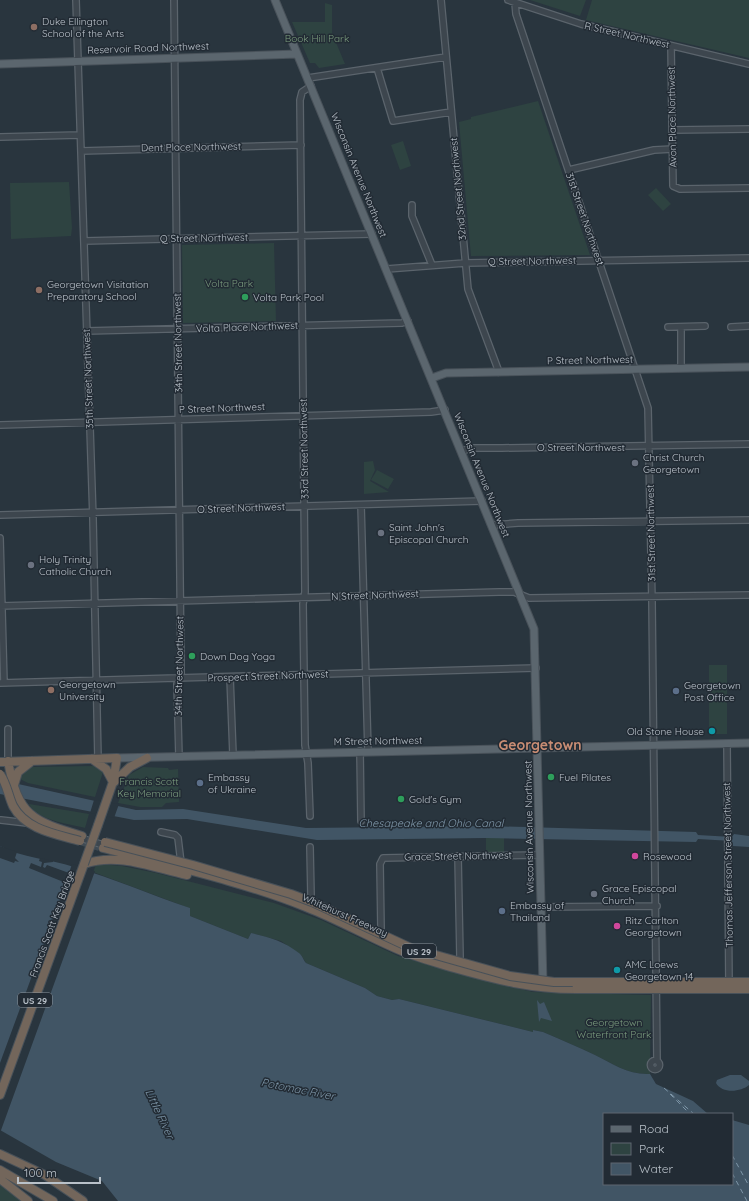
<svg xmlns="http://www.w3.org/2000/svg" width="749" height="1201" font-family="Quicksand,sans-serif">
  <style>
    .green { fill: #2e4341 }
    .water { fill: #415565 }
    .pier { fill: #29353e }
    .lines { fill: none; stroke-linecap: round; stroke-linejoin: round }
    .ferry { stroke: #7e96a8; stroke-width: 1; stroke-dasharray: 5 4; stroke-linecap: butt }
    .highway-tunnel { stroke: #3f4a53; stroke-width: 8; stroke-dasharray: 8 4; stroke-linecap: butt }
    .minor-casing { stroke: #5b646c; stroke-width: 8 }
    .major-casing { stroke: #49525a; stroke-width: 9 }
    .highway-casing { stroke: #485159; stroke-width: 10 }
    .minor { stroke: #3d464e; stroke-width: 5.5 }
    .major { stroke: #5b666e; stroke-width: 7 }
    .highway { stroke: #73665b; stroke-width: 8 }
    .highway-bridge-casing { stroke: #485159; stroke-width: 10; stroke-linecap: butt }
    .highway-bridge { stroke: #73665b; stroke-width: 8 }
    .education-dot { fill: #8d6e63; stroke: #222b34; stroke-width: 1.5 }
    .leisure-dot { fill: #2e9e5b; stroke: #222b34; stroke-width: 1.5 }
    .worship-dot { fill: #6b7280; stroke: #222b34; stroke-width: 1.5 }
    .service-dot { fill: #5c6f8a; stroke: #222b34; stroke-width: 1.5 }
    .culture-dot { fill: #0f9aa8; stroke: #222b34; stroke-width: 1.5 }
    .hotel-dot { fill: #d1479c; stroke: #222b34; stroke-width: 1.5 }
    .labels { text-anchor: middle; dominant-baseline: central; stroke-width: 3; stroke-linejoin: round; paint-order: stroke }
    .shield { fill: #222b34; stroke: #8c949c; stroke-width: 1 }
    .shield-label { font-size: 9px; font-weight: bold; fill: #b9c1c9 }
    .poi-label { font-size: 10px; fill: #b9c1c9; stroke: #222b34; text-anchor: start }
    .street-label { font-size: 10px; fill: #b9c1c9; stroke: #222b34 }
    .park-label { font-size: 10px; fill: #7b9c7e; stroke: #222b34 }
    .water-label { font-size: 11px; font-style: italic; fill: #7e96a8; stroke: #222b34 }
    .district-label { font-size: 14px; font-weight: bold; fill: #c98d74; stroke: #222b34 }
  </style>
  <rect width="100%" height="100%" fill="#29353e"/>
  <path class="green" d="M530,0H586L580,16Z
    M592,0H749V58L586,20Z
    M325,3L332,5V33L345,64L319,68L315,63H310L292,22H325Z
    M538,101L590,255L471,256L459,122L471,119V117Z
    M403,141L411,166L400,170L391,145Z
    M69,182L72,228L71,236L11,239L10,183Z
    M656,188L671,204L663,211L648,195Z
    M274,243L276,321L183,323L182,245Z
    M373,461L375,470L370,481L389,492L364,494V462Z
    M377,470L394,479L388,489L371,480Z
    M709,665H727V734H709Z
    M94,766L103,772L95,797L28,783L20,779L24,771L29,767Z
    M143,767L168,768L169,770L178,769L179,802L166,803L162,807H140L118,803L129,775Z
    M29,804L89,814L85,828C67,823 38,821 29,804Z
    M504,837V853H486V838Z
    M99,864L122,866L156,873L274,903L321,920L398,956L486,981L533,992L651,995L650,1074C628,1075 613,1064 595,1055C578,1047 560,1039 543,1032L533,1030V1032L399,999L392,1000L377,996L365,988L306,963L301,955L281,941L251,933L248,939L190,916L189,908L93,872L96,865Z
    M0,1181L25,1201H0Z"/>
  <path class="water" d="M0,780L136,810L183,809L306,828L487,826L696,832L698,835L732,837L734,834L749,836V847L733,846L732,841L698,839L696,842L486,838L317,840L187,819L134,820L0,794Z
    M0,846C22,858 50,859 74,867C113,878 151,895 190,908V916L248,939L251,933C268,937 284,941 299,953C303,956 303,960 306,963L365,988L377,996L392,1000L399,999L533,1032V1030L543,1032C560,1039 578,1047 595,1055C613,1064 628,1075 650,1074L656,1084L693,1101L708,1114H604V1184H732V1120L749,1125V1201H118L102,1181L56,1162L0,1130Z
    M537,1000L540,1004L544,1002L552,1021L541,1018L539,1022Z
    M730,1075H741L749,1081V1085C741,1092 722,1094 716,1083L717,1080Z"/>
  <path class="pier" d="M94,800L119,804L114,818L90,813Z
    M0,846L17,852L15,858L19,862L15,861L14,863L0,858Z
    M40,858L53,861V862L44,863L43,867L45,868L47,865L69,873L72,864L95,871L0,1133V1063L66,883L29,868L31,863L41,867L42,862L39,861Z"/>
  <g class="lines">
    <path class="ferry" d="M664,1088L694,1114
      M670,1094L690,1114
      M732,1155L749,1186
      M732,1173L747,1201"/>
    <path class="highway-tunnel" d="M80,841L103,848"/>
    <defs>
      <path id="minor" d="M76,0L93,519L98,759
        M174,0L181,673L177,684L179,757
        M441,0L468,289L499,372
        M508,0L581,24L749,64
        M515,3L516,14L648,408L652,602L657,1061
        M671,46L673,186L680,189L749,188
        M377,68L393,121L451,112
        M308,78L446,57
        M673,130L749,129
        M0,137L80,135
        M81,151L301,145
        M569,170L654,150L673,149
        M412,205V216L432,265
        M84,241L372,234
        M387,269L465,263L749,258
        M668,327L705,326
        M681,327V368
        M731,327L749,326
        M86,331L402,323L408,321
        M0,425L431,412L445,410
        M462,451L472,448H502L749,444
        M361,505L368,751
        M0,515L482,501
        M493,525L518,523L749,520
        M0,538L4,683
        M0,606L499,592H514L529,598L749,595
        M230,677L233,755
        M0,683L536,668
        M727,744L729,985
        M360,751L361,821
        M8,761V729
        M310,816L308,763L305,745L303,604L305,592L300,100L302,92L311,86
        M1,820L27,823
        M161,832L175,835L178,838L181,863
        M77,837L107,846
        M310,847L311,896
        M458,856L460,957
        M541,907L657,906
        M381,929L380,864L383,858L540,855
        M650.5 1065a4.5 4.5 0 1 1 9 0a4.5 4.5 0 1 1-9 0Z"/>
      <path id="major" d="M275,0L534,629L543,984
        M0,64L297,54
        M432,378L446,373L749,367
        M117,758L749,743"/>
      <path id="highway" d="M92,759L106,769L113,782
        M8,761C18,816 32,821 82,836
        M0,762L117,758L113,782L98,825
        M114,782L130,767L147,758
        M14,785L18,772L32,761
        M103,848C171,866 241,881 306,907C337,919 367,936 397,949C415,957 435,962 454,968C496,980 532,989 576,989
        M0,1095L84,864C118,852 154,868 187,875
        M0,1154L45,1175L83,1201
        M0,1170L53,1201
        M0,1179L28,1201"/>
    </defs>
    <use href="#minor" class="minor-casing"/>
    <use href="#major" class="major-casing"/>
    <use href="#highway" class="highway-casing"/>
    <use href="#minor" class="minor"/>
    <use href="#major" class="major"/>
    <use href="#highway" class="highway"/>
    <defs>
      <path id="highway-bridge" d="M0,774C7,784 8,795 13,806C26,830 56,834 80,841
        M105,842L193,865L291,894L312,902L411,948L510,976L554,982H749
        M84,864L98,825
        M576,989H749"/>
    </defs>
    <use href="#highway-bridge" class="highway-bridge-casing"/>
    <use href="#highway-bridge" class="highway-bridge"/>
  </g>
  <g class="education-dot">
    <circle cx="34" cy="27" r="4"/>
    <circle cx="39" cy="290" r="4"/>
    <circle cx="51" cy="690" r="4"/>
  </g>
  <g class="leisure-dot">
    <circle cx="245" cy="297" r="4"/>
    <circle cx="192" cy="656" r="4"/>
    <circle cx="551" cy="777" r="4"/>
    <circle cx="401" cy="799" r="4"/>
  </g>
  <g class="worship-dot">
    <circle cx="635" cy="463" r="4"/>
    <circle cx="381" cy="533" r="4"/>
    <circle cx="31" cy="565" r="4"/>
    <circle cx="594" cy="894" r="4"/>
  </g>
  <g class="service-dot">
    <circle cx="676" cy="691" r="4"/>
    <circle cx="200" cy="783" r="4"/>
    <circle cx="502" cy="911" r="4"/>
  </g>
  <g class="culture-dot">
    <circle cx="712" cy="731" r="4"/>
    <circle cx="617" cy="970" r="4"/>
  </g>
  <g class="hotel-dot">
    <circle cx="635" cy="856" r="4"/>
    <circle cx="617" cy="926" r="4"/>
  </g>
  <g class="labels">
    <g class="shield">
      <rect x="402" y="944" width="34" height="14" rx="3"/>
      <rect x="18" y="993" width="34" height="14" rx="3"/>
    </g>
    <g class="shield-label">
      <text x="419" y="951">US 29</text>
      <text x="35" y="1000">US 29</text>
    </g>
    <g class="poi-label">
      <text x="42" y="21">Duke Ellington<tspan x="42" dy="12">School of the Arts</tspan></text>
      <text x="47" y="284">Georgetown Visitation<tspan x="47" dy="12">Preparatory School</tspan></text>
      <text x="253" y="297">Volta Park Pool</text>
      <text x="643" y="457">Christ Church<tspan x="643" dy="12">Georgetown</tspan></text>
      <text x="389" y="527">Saint John's<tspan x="389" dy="12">Episcopal Church</tspan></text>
      <text x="39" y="559">Holy Trinity<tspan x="39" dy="12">Catholic Church</tspan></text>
      <text x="200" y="656">Down Dog Yoga</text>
      <text x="59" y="684">Georgetown<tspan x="59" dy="12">University</tspan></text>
      <text x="684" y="685">Georgetown<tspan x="684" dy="12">Post Office</tspan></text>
      <text x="704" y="731" text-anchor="end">Old Stone House</text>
      <text x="208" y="777">Embassy<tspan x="208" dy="12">of Ukraine</tspan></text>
      <text x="559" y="777">Fuel Pilates</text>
      <text x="409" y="799">Gold's Gym</text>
      <text x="643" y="856">Rosewood</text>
      <text x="602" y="888">Grace Episcopal<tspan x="602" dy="12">Church</tspan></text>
      <text x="510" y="905">Embassy of<tspan x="510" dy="12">Thailand</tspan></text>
      <text x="625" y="920">Ritz Carlton<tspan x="625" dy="12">Georgetown</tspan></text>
      <text x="625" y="964">AMC Loews<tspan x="625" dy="12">Georgetown 14</tspan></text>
    </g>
    <g class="street-label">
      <text transform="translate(627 35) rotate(13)">R Street Northwest</text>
      <text transform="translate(148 48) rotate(-2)">Reservoir Road Northwest</text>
      <text transform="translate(672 117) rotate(-91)">Avon Place Northwest</text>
      <text transform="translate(191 147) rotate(-1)">Dent Place Northwest</text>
      <text transform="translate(359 175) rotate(68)">Wisconsin Avenue Northwest</text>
      <text transform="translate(458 189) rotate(-95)">32nd Street Northwest</text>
      <text transform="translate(585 219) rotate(71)">31st Street Northwest</text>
      <text transform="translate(204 238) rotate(-1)">Q Street Northwest</text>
      <text transform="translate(532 261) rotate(-1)">Q Street Northwest</text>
      <text transform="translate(247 327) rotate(-2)">Volta Place Northwest</text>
      <text transform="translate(178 343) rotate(-91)">34th Street Northwest</text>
      <text transform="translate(590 360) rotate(-1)">P Street Northwest</text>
      <text transform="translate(88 379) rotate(-92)">35th Street Northwest</text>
      <text transform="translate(222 408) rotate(-2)">P Street Northwest</text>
      <text x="581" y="447">O Street Northwest</text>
      <text transform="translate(304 449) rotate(-91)">33rd Street Northwest</text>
      <text transform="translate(482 475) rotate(68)">Wisconsin Avenue Northwest</text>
      <text transform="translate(241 508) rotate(-2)">O Street Northwest</text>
      <text transform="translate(651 533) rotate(-91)">31st Street Northwest</text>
      <text transform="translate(375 595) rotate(-2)">N Street Northwest</text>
      <text transform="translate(179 666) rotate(-89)">34th Street Northwest</text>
      <text transform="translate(268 676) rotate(-2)">Prospect Street Northwest</text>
      <text transform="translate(378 741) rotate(-1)">M Street Northwest</text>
      <text transform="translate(529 827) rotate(-91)">Wisconsin Avenue Northwest</text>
      <text transform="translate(458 856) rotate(-1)">Grace Street Northwest</text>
      <text transform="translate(728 865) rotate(-91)">Thomas Jefferson Street Northwest</text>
      <text transform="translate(345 915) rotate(24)">Whitehurst Freeway</text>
      <text transform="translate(52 924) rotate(-70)">Francis Scott Key Bridge</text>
    </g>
    <g class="park-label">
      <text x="317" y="38">Book Hill Park</text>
      <text x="229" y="283">Volta Park</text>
      <text x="149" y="781">Francis Scott<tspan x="149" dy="12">Key Memorial</tspan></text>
      <text x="614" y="1022">Georgetown<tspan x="614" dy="12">Waterfront Park</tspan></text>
    </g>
    <g class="water-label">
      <text x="431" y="823">Chesapeake and Ohio Canal</text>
      <text transform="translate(298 1089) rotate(11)">Potomac River</text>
      <text transform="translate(160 1114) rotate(65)">Little River</text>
    </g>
    <g class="district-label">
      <text x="540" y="745">Georgetown</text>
    </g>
  </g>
  <rect x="603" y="1113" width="130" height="72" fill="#222b34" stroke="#5e6770"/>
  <rect x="611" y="1126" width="20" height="6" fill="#5b666e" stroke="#5e6770"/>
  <text x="639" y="1133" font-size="12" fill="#b9c1c9">Road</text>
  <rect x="611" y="1143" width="20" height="12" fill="#2e4341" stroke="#5e6770"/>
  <text x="639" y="1153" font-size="12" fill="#b9c1c9">Park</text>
  <rect x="611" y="1163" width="20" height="12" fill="#415565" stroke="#5e6770"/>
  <text x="639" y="1173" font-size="12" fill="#b9c1c9">Water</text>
  <path d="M18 1177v6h82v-6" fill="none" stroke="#b9c1c9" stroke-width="2"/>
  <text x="24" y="1177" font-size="12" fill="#b9c1c9" stroke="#222b34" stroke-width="3" paint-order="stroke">100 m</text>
</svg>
